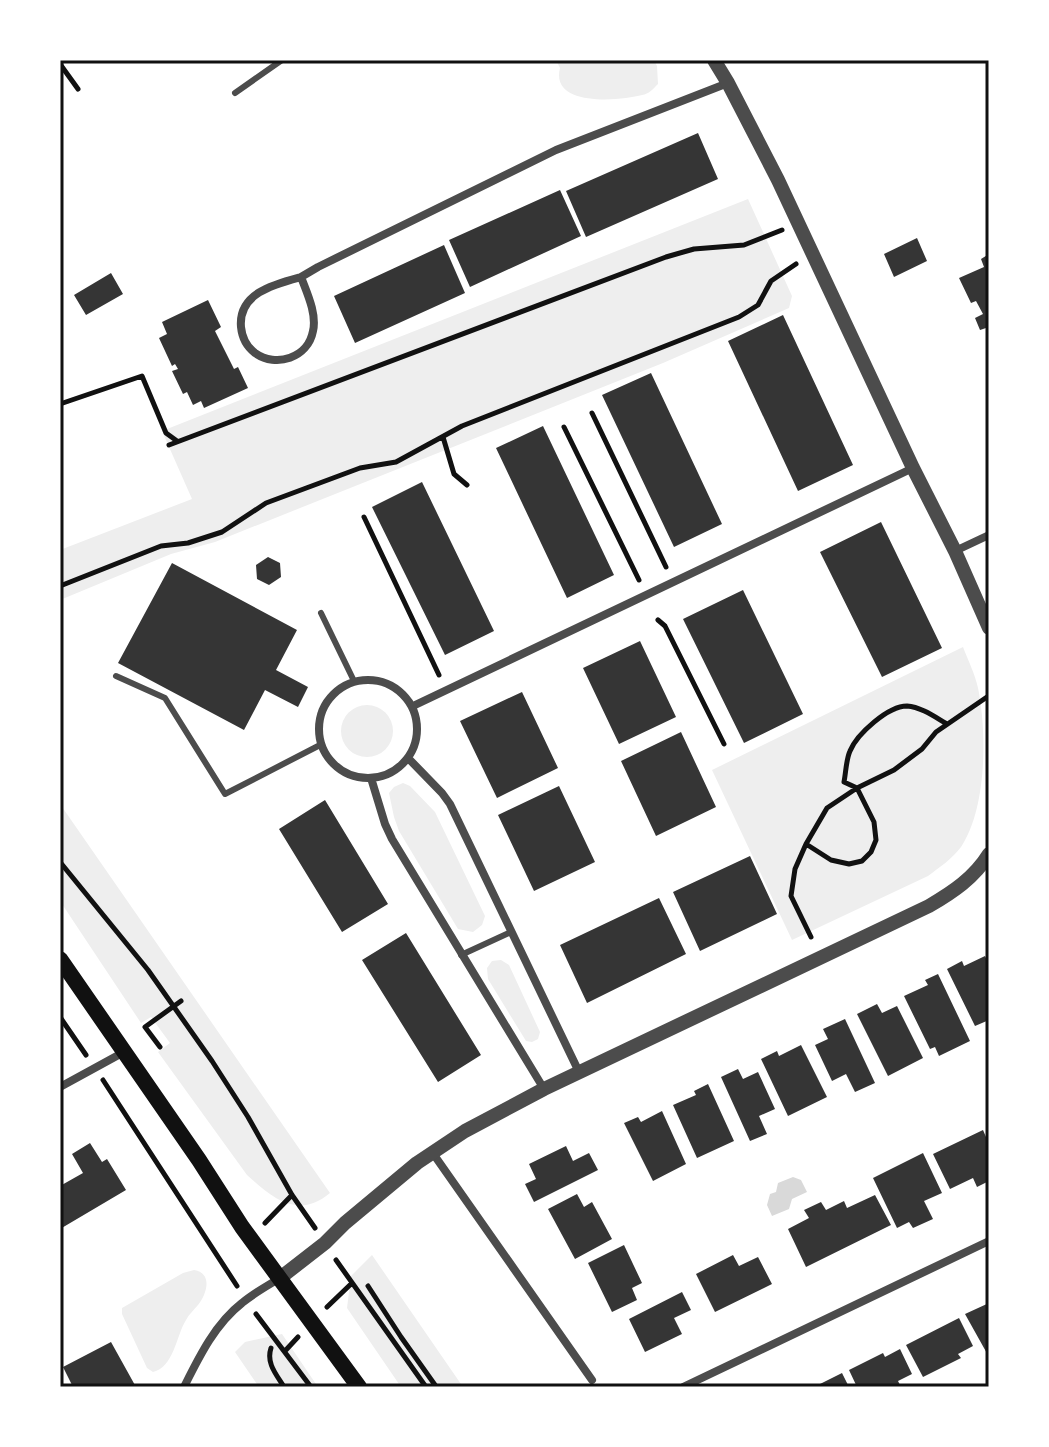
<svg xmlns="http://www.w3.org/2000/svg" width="1049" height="1447" font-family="'Titillium Web',sans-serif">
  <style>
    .green { fill: #eee }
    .water { fill: #d9d9d9 }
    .building { fill: #353535 }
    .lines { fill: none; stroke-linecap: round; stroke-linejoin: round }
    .path { stroke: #111; stroke-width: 5 }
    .service { stroke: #4c4c4c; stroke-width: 6 }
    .minor { stroke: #4c4c4c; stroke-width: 8 }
    .tertiary { stroke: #4c4c4c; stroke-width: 14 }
    .secondary { stroke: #111; stroke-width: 16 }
    .neatline { fill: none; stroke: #111; stroke-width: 3 }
  </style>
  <rect width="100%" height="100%" fill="#fff"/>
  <path class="green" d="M556,60H654L657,66L658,84C653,89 649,94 642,95C620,101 550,107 560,68Z
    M748,199L792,296L789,308L663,363L215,542L171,554L60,600V550L192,499L162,431Z
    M963,647C968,660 975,674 978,688C987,732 987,808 961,847C952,859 940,867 928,876L792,940L712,770Z
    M341 731a26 26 0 1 1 52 0a26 26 0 1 1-52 0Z
    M403,783L410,786L435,812L485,916L482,925L473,932L458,929L399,831L394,817L389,793L394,787Z
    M60,804L330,1193C298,1220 272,1198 247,1175L158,1052L170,1043L151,1017L141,1023L60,901Z
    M501,960L509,965L540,1032L538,1039L532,1042L526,1041L488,979L487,968L492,961Z
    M372,1255L463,1387H401L347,1308L351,1276Z
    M194,1270C213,1273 207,1294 198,1305C194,1310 189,1314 186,1320C176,1336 174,1367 153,1372L147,1368L122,1314V1308L183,1273Z
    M282,1334L318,1387H259L235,1352L245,1342Z"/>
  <path class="water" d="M793,1177L801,1180L807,1192L792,1199L789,1209L772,1216L767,1205L770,1194L776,1192L778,1183Z"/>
  <path class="building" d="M698,133L718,179L586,237L566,191Z
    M560,190L581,236L470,287L449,240Z
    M917,238L927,261L894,277L884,254Z
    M444,245L465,293L355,343L334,296Z
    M989,254V327L980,330L975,318L983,314L976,301L971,303L959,278L984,267L981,259Z
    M111,273L123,294L86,315L74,295Z
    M208,300L221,327L215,331L234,369L238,367L248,388L204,408L201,401L193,405L187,392L183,394L172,371L178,369L175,364L172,366L159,338L167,334L162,322Z
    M783,315L853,465L798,491L728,341Z
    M651,373L722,524L674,547L602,395Z
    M543,426L614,575L567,598L496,448Z
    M422,482L494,631L445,655L372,507Z
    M881,522L942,648L882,677L820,552Z
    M268,557L280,563L281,577L269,585L257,579L256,565Z
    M172,563L297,630L276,670L308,687L298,707L265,690L244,730L118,663Z
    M743,590L803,714L744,743L683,619Z
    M640,641L676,717L619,744L583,668Z
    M522,692L558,768L497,798L460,721Z
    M681,732L716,807L656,836L621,761Z
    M559,786L595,862L534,891L498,815Z
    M325,800L388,904L342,932L279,829Z
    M750,856L777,914L700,951L673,892Z
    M659,898L686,954L587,1003L560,945Z
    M406,933L481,1055L438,1082L362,960Z
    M985,956L989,964V1020L975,1026L947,969L962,961L964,966Z
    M938,974L970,1041L939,1056L935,1047L930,1049L904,996L928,985L925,980Z
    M877,1004L882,1013L897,1006L923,1058L888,1076L857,1014Z
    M845,1019L875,1083L855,1092L846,1074L832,1081L815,1045L828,1039L823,1029Z
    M801,1045L827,1097L788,1116L761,1059L777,1051L779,1056Z
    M738,1069L743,1079L758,1072L775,1109L759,1116L767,1134L750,1141L721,1077Z
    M708,1084L734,1141L697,1158L673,1105L696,1095L694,1091Z
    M662,1111L686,1164L653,1181L624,1123L638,1117L641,1122Z
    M983,1130L989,1144V1181L977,1187L973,1178L950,1189L933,1154Z
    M90,1143L102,1162L107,1159L126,1190L60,1229V1186L83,1173L72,1154Z
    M566,1146L573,1161L589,1153L598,1170L534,1202L525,1184L536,1179L529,1164Z
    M923,1153L942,1193L924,1201L933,1219L913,1228L909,1222L897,1228L873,1178Z
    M577,1194L584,1207L592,1202L612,1239L575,1259L548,1209Z
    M875,1195L891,1225L806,1267L788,1229L809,1218L804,1210L821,1202L826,1210L844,1201L847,1208Z
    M624,1245L642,1283L632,1288L637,1300L612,1312L588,1263Z
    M733,1255L739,1266L758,1257L772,1284L715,1312L696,1274Z
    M682,1292L691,1310L674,1318L682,1334L645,1352L629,1319Z
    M989,1303V1357L965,1314Z
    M959,1318L973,1346L958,1354L961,1358L923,1377L906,1345Z
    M111,1342L136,1387H73L63,1367Z
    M900,1349L912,1374L898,1381L900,1385L896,1387H857L849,1370L883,1353L885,1357Z
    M842,1373L849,1387H814Z"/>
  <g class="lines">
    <path class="path" d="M60,64L78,89
      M60,404L142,376L166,433L177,441
      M592,413L666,567
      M564,427L639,580
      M443,437L454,474L467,485
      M169,445L666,257L694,249L744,245L782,230
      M364,517L439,675
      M60,586L161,546L188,543L222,532L266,503L360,468L396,462L462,426L739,317L758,305L771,281L796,264
      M658,620L665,626L724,744
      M806,844L831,860L849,864L862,861L871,852L876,840L874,822L857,788L844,782C846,772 846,760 850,751C857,734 888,706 907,706C921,707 935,717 947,724
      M60,862L148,970L212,1061L248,1117L292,1195L315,1228
      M811,937L791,896L795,869L806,844L827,808L857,788L894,770L922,749L936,732L987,697
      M60,1017L86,1055
      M160,1047L145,1027L181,1001
      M103,1080L237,1286
      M265,1223L292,1195
      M336,1260L426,1387
      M368,1286L401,1337L435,1385
      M327,1307L352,1283
      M256,1314L311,1387
      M271,1348C266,1363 276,1374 284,1387
      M285,1351L298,1337"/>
    <path class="service" d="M235,93L282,60
      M321,613L354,681
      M116,676L165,698L225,794L322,744
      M461,955L511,932"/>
    <path class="minor" d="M301,277C275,284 238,293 241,327C242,337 247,347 255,353C276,368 308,358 313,331C317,314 307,293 301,277L318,267L556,150L728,83
      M955,551L989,535
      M319 729a49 49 0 1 1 98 0a49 49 0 1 1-98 0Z
      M413,706L913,468
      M408,758L442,793L450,804L579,1072
      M371,778L385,824L392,839L544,1089
      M60,1087L124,1052
      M432,1152L592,1380
      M184,1387C199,1357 215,1324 242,1303C254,1293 267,1286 280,1278
      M683,1387L989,1241"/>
    <path class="tertiary" d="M714,60L728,83L778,180L913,468L955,551L989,628
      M280,1278L325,1243L345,1223L417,1163L465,1131L544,1089L929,906C953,892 974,878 989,854"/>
    <path class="secondary" d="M60,959L199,1160L242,1227L359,1387"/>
  </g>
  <rect width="1049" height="1447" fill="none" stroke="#ffffff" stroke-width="124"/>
  <rect x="62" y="62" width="925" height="1323" class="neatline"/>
</svg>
